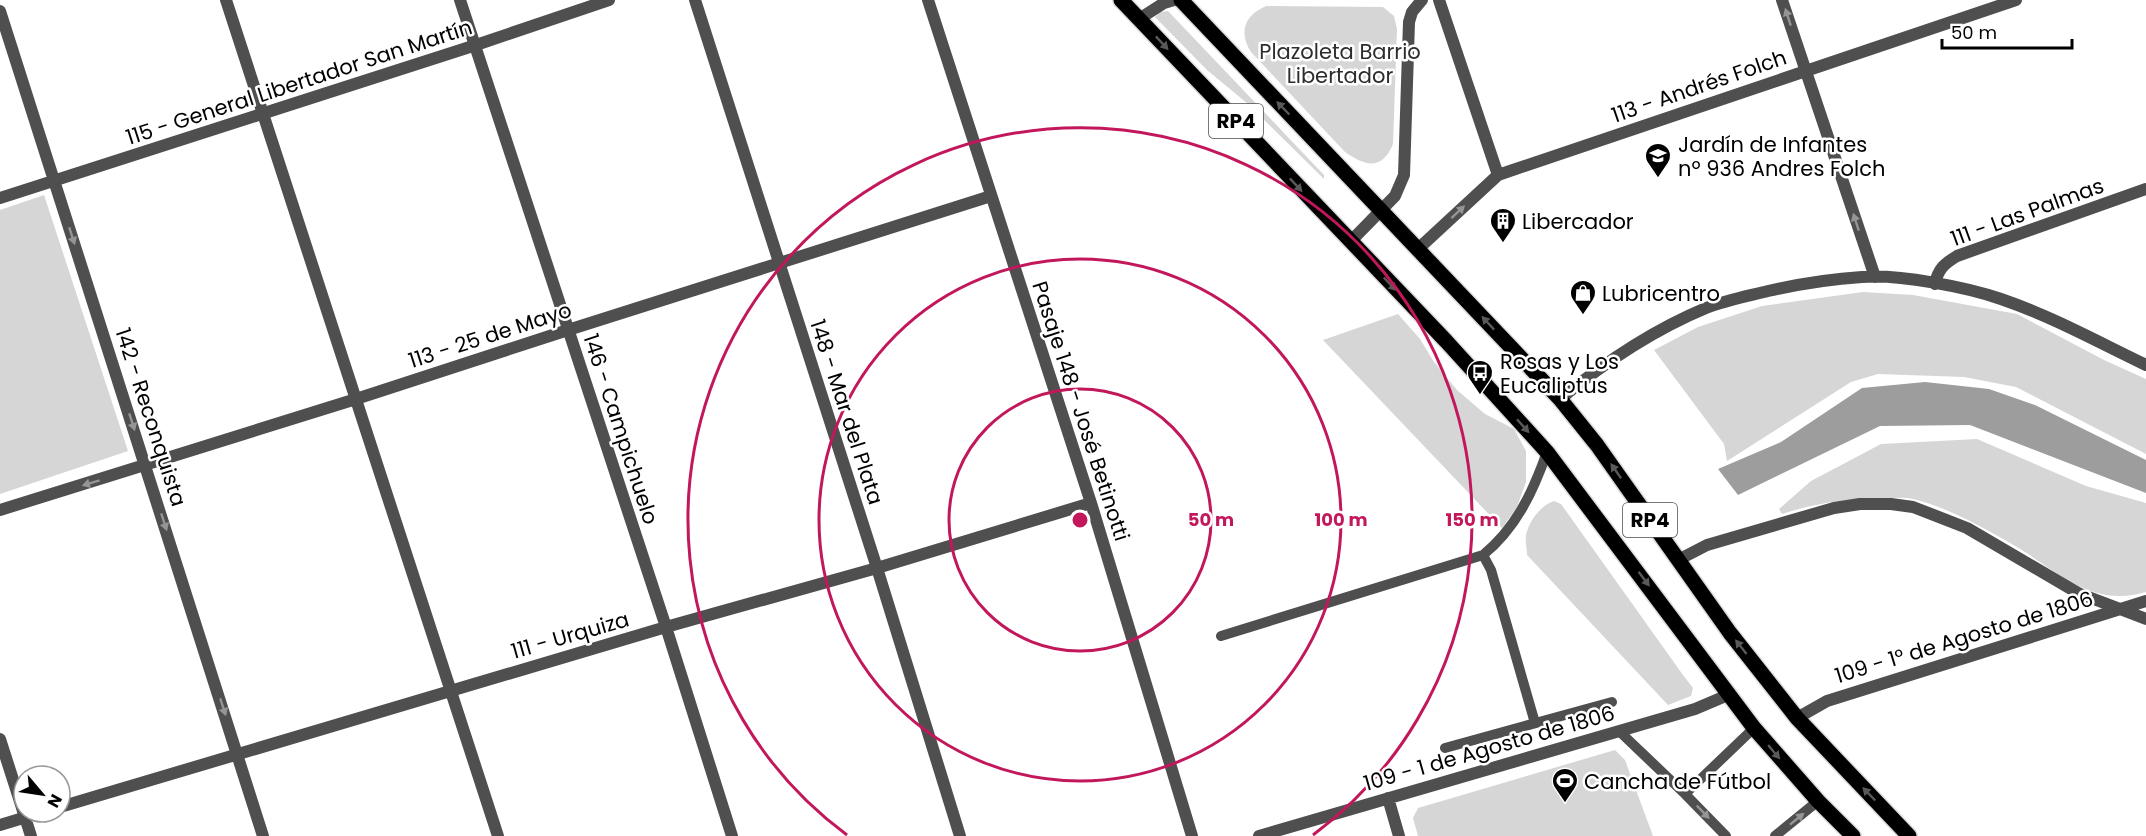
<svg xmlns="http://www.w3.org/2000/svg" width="2146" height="836" font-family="Poppins,sans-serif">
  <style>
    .green { fill: #d6d6d6 }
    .water { fill: #9d9d9d }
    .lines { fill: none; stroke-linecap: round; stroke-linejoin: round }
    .primary-casing { stroke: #dbdbdb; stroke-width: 18 }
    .service { stroke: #4f4f4f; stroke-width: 10 }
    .minor { stroke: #4f4f4f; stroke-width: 12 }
    .primary { stroke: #000; stroke-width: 15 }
    .oneway { fill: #959595 }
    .oneway2 { fill: #595959 }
    .ring { fill: none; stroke: #c2185b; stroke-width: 3 }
    .labels { text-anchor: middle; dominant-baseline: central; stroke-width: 5; stroke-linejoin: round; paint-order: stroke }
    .shield { fill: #fff; stroke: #4c4c4c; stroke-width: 1.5 }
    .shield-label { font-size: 20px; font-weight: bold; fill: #000 }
    .park-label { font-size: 21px; fill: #2d2d2d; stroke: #fff }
    .street-label { font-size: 21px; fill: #000; stroke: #fff }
    .poi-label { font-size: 21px; fill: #000; stroke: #fff; text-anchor: start }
    .centre { fill: #c2185b; stroke: #fff; stroke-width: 3 }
    .ring-label { font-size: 18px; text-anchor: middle; font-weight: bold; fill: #c2185b; stroke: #fff; stroke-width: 5; stroke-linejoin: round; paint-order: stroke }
  </style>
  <rect width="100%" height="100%" fill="#fff"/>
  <path class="green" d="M1266,6L1383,7L1394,16L1397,29L1393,144C1382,171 1365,166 1345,152L1251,52C1238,32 1245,15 1266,6Z
    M1168,11L1324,175V179L1248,104L1207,70L1155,17L1160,12Z
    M44,195L128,451L0,494V210Z
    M1863,292L1913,295L2017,314L2104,360L2146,379V454L2016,387L1964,377L1878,374L1851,382L1727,461L1724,444L1654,350L1698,327L1762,306Z
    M1398,314L1420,339L1434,362L1457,390L1485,414L1514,429L1526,451V482L1517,507L1502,528L1323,340Z
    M1977,439L2086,486L2146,503V592C2089,609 2055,568 2010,543C1980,526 1947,507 1913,499C1905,497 1895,498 1886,498C1850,498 1816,503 1782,514L1779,509L1811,481L1881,444Z
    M1554,501L1561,504L1683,675L1693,688L1691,696L1668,705L1527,555C1527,549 1525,541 1526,535C1529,521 1541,505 1554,501Z
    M1615,750L1625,760L1653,836H1418L1413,818L1418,808Z"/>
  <path class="water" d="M1925,382L1989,389L2035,405L2146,460V493L1970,425L1880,426L1738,495L1718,469L1781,442L1862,388Z"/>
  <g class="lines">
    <defs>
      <path id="primary" d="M1121,0L1446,341L1547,452L1754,728L1818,801L1853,836
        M1181,0L1560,399L1597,445L1730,633L1797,718L1909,836"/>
    </defs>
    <use href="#primary" class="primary-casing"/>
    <path class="service" d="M1483,555L1491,570L1535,723
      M1221,636L1483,555C1516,528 1533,492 1547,452
      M1619,731L1685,794
      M1445,748L1612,702
      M1726,836L1685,794L1754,728
      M1775,836L1818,801"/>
    <path class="minor" d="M226,0L498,836
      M460,0L666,627L732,836
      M695,0L877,568L960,836
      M928,0L1091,503L1192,836
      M1439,0L1498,175
      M1782,0L1875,277
      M0,11L263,836
      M1139,19L1164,3L1174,0
      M0,198L476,45L609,0
      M1350,242L1395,196L1404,175L1409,22L1412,12L1422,0
      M1418,249L1498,175L2016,0
      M1935,284C1938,269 1944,264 1957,256L2146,189
      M1560,399C1605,362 1653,330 1706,308C1726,300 1748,296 1768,291C1799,284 1831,279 1862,277C1899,274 1966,287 2001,299C2051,316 2098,342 2146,365
      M0,510L356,399L568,330L991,196
      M1678,560L1707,545L1834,508L1860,504H1891L1913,507L1967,528L2078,593L2146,619
      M1797,718L1827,701L2146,601
      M0,739L31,836
      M1388,798L1399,836
      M60,807L666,627L877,568L1091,503
      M0,825L43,812
      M1259,836L1695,709L1728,695"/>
    <use href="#primary" class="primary"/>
  </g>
  <defs><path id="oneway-solid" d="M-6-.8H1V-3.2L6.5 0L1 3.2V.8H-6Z" transform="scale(1.5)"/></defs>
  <g class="oneway">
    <use href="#oneway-solid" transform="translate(1788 17) rotate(-108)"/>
    <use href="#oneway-solid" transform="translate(1458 212) rotate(-43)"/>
    <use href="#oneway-solid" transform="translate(1856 222) rotate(-108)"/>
    <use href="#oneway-solid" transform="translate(72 236) rotate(72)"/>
    <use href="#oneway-solid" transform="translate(132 422) rotate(72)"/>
    <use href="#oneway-solid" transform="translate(91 483) rotate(163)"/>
    <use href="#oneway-solid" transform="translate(164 522) rotate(72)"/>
    <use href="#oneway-solid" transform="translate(223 707) rotate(72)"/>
    <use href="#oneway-solid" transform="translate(1703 812) rotate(46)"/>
    <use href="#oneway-solid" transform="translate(1797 819) rotate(-39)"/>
  </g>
  <g class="oneway2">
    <use href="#oneway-solid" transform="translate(1162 43) rotate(47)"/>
    <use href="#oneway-solid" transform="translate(1283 108) rotate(-134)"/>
    <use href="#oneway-solid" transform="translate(1296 185) rotate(47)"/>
    <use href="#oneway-solid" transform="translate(1390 284) rotate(46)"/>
    <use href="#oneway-solid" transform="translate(1488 323) rotate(-133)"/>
    <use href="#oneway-solid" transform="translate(1523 426) rotate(48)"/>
    <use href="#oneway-solid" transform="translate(1616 471) rotate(-125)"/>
    <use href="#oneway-solid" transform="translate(1644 579) rotate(53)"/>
    <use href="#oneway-solid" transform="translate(1741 647) rotate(-128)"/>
    <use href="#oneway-solid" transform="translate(1774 752) rotate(50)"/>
    <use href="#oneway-solid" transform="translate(1869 794) rotate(-134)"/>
  </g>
  <g class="ring">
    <circle cx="1080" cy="520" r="131"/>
    <circle cx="1080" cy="520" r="261"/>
    <path d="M847 835A392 392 0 1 1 1313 835"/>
  </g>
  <defs>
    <symbol id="school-pin" viewBox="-11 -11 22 30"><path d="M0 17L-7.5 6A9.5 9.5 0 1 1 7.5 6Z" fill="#000" stroke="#fff"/><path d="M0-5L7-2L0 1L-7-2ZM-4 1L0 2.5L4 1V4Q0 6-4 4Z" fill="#fff"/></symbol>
    <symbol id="building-pin" viewBox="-11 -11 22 30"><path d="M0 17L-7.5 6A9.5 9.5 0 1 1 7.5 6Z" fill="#000" stroke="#fff"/><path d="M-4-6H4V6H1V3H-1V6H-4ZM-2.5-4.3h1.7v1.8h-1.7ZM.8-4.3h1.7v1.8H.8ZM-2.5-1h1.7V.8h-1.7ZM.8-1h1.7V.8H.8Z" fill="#fff"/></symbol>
    <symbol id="shop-pin" viewBox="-11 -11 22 30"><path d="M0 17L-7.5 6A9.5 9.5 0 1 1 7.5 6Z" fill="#000" stroke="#fff"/><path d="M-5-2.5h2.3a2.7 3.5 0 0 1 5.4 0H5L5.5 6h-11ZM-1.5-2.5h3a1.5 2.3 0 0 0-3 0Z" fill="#fff"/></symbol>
    <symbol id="bus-pin" viewBox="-11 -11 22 30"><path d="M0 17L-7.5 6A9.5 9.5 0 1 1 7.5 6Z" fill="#000" stroke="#fff"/><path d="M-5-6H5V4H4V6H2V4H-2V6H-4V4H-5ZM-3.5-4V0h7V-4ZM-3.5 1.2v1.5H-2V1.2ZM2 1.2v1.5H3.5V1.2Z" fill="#fff"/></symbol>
    <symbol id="stadium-pin" viewBox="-11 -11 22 30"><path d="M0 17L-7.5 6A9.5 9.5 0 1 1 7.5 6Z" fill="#000" stroke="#fff"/><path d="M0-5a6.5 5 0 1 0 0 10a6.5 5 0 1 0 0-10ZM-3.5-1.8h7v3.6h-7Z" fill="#fff"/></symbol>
  </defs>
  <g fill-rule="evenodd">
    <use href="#school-pin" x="1643" y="141" width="30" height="40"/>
    <use href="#building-pin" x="1488" y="206" width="30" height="40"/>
    <use href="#shop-pin" x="1568" y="278" width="30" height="40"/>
    <use href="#bus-pin" x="1465" y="358" width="30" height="40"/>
    <use href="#stadium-pin" x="1550" y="766" width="30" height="40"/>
  </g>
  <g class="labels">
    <g class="shield">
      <rect x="1209" y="104" width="54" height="34" rx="4.5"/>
      <rect x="1623" y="503" width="54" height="34" rx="4.5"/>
    </g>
    <g class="shield-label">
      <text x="1236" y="121">RP4</text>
      <text x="1650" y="520">RP4</text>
    </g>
    <g class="park-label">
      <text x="1340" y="51">Plazoleta Barrio<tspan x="1340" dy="24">Libertador</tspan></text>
    </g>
    <g class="street-label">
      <text transform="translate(299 82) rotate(-18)">115 - General Libertador San Martín</text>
      <text transform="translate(1699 86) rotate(-19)">113 - Andrés Folch</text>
      <text transform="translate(2027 212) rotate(-20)">111 - Las Palmas</text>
      <text transform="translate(490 335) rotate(-18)">113 - 25 de Mayo</text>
      <text transform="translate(1081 411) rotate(72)">Pasaje 148 - José Betinotti</text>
      <text transform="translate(847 412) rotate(72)">148 - Mar del Plata</text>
      <text transform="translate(151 417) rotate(72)">142 - Reconquista</text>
      <text transform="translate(621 429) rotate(72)">146 - Campichuelo</text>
      <text transform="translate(570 635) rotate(-16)">111 - Urquiza</text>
      <text transform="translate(1964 637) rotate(-17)">109 - 1° de Agosto de 1806</text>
      <text transform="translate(1489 748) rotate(-16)">109 - 1 de Agosto de 1806</text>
    </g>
    <g class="poi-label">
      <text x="1678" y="144">Jardín de Infantes<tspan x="1678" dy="24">nº 936 Andres Folch</tspan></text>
      <text x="1522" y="221">Libercador</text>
      <text x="1602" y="293">Lubricentro</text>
      <text x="1500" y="361">Rosas y Los<tspan x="1500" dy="24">Eucaliptus</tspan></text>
      <text x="1584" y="781">Cancha de Fútbol</text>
    </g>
  </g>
  <circle cx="1080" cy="520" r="9" class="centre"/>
  <g class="ring-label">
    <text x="1211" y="526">50 m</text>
    <text x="1341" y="526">100 m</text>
    <text x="1472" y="526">150 m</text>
  </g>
  <g transform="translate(42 794) rotate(119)"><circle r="28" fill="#ffffff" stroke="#999999" stroke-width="1.5"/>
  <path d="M0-4.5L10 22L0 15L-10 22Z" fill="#000000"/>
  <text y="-9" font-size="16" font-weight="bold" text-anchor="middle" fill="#000000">N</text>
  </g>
  <path d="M1942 39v9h130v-9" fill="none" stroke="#000000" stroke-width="3"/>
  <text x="1951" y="39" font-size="18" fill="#000000" stroke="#ffffff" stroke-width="4.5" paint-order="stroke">50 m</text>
</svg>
